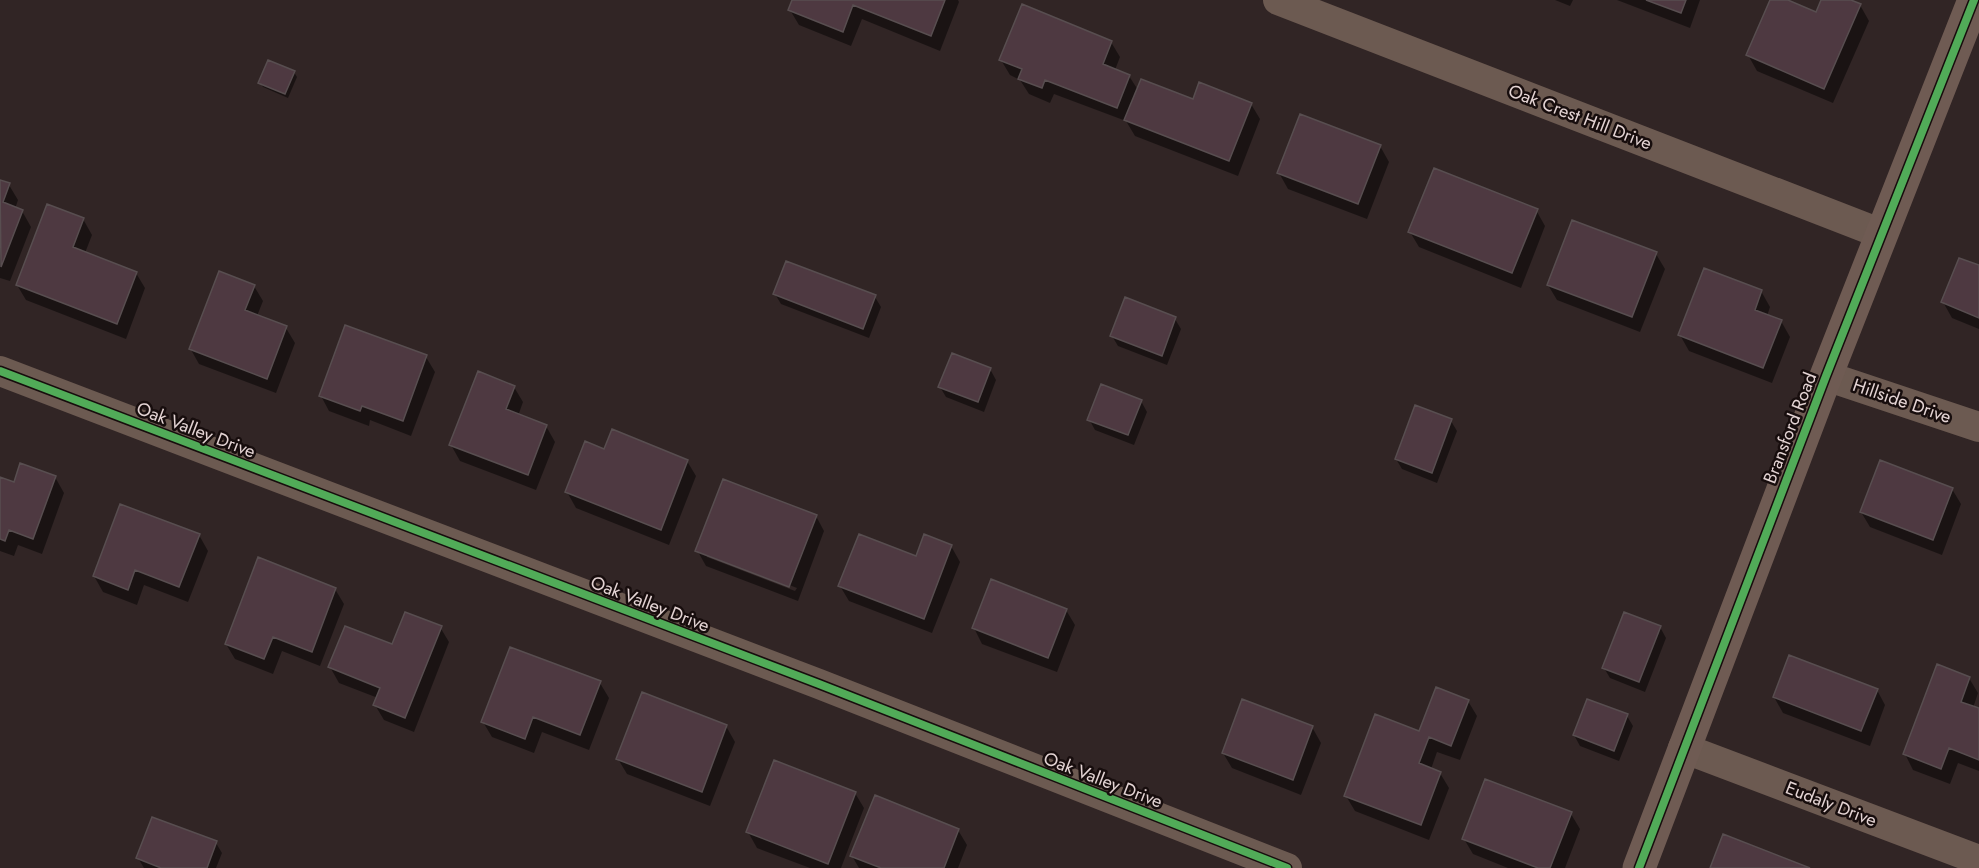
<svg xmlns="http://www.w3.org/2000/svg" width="1979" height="868" font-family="Jost,sans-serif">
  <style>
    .shadow { fill: #0007; fill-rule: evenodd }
    .building { fill: #4e3941; stroke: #584e50; stroke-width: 1.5 }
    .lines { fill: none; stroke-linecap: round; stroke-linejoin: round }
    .street { stroke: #6c5a51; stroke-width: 30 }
    .secondary { stroke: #6f5b53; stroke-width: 33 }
    .cycleway-casing { stroke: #170d0d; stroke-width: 11 }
    .cycleway { stroke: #51ab58; stroke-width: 8 }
    .labels { text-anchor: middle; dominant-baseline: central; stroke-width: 5; stroke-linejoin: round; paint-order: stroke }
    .street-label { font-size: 18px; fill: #e4d4d4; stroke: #170d0d }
  </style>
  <rect width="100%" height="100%" fill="#312525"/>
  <path class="shadow" d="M793,0H958L959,2L940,51L862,19L851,46L799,25L790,10Z
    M1555,0H1573L1570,6Z
    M1617,0H1700L1690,28Z
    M1772,0H1784L1817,14L1823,0H1847L1860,5L1869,21L1833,103L1757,71L1748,55Z
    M1111,42L1120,57L1115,70L1129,76L1138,90L1194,101L1251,104L1260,119L1238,176L1135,136L1126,121L1054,94L1050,103L1029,94L1020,80L1010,75L1001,60Z
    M294,72L297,77L288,98L263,87L260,83Z
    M1380,146L1389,162L1367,219L1288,189L1279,173Z
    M0,181L9,185L18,200L15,209L22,211L31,227L10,281L0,278Z
    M1536,210L1545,226L1521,288L1419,247L1410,232Z
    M83,219L92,235L85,253L136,273L145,288L126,339L26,300L17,285Z
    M1656,254L1665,269L1640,332L1557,300L1548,285Z
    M1979,267V329L1952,318L1943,302Z
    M254,286L263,301L257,316L286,328L295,343L276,393L199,364L190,348Z
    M1761,291L1770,307L1767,316L1781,321L1790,337L1772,383L1689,351L1680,335Z
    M775,294L875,297L881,307L869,338L781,304Z
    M1175,319L1181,329L1167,365L1118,346L1112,336Z
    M426,357L435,372L411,436L370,420L369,426L329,411L321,396Z
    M990,369L996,380L984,412L946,397L940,387Z
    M514,387L523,402L518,416L546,426L555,442L536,490L460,461L451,445Z
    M1141,401L1147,412L1134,445L1095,430L1089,419Z
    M1451,421L1457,431L1437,483L1402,469L1396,459Z
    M605,451L687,461L696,476L669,545L576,508L567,492Z
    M55,477L64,493L42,554L18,545L14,556L0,551V478L15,484Z
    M1952,489L1961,504L1942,555L1870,527L1861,512Z
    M816,516L824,531L798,601L706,566L697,550ZM707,554L797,588L795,591L707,557Z
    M199,535L208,551L188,602L144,585L137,605L103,592L94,576Z
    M951,546L960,562L932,633L849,601L840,586Z
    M335,589L344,604L320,666L282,651L273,674L235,659L226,644Z
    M1066,610L1075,625L1057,672L982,644L974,628Z
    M440,627L449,642L414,732L384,720L375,705L378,698L339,683L330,667Z
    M1660,627L1666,638L1645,692L1610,678L1604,668Z
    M1969,678L1978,693L1973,708L1979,710V771L1958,763L1950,784L1913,770L1905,754Z
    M600,683L609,698L589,750L542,732L534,753L492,737L483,722Z
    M1877,690L1885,705L1870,746L1783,713L1774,697Z
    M1468,701L1477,716L1460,760L1437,752L1431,769L1440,773L1449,788L1429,840L1355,811L1346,796L1420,733Z
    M1627,716L1633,726L1619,761L1580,746L1574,735Z
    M726,726L735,742L710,806L627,774L618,759Z
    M1312,727L1321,743L1301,795L1232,768L1223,753Z
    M855,793L864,808L841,868H810L757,848L748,832Z
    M1571,814L1580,829L1565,868H1508L1473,854L1464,839Z
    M958,830L967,845L958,868H859L852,856Z
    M216,843L222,853L216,868H144L138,858Z"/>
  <path class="building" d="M792,0H945L931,36L853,5L843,32L788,10Z
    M1646,0H1686L1681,13Z
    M1770,0H1788L1816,12L1821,0H1851L1861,4L1824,89L1746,55Z
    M1022,4L1112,41L1103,64L1130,75L1117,108L1045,80L1042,88L1018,79L1022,69L999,60Z
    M268,60L295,71L285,94L258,83Z
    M1141,79L1193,99L1199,82L1252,103L1229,161L1124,120Z
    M1300,114L1381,145L1358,204L1277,173Z
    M1434,168L1538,209L1512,273L1408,232Z
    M0,180L10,183L3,202L23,210L1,267Z
    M47,204L84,218L73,247L137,272L117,324L16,285Z
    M1572,220L1657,252L1632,317L1547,285Z
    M1959,258L1979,265V318L1941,302Z
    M786,261L876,295L863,329L773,294Z
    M1704,268L1762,290L1755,310L1782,320L1763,368L1678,335Z
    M219,271L255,285L245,310L287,326L267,379L189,349Z
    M1125,297L1176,317L1162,356L1110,336Z
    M345,325L427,355L403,421L362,406L360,411L319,396Z
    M952,353L991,368L978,402L938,387Z
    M478,371L515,386L506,409L547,425L528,475L449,445Z
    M1101,384L1142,400L1128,435L1087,420Z
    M1415,405L1452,419L1432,473L1395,459Z
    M612,429L688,460L661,530L565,492L585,441L604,449Z
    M1880,460L1953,488L1933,540L1860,512Z
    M20,463L56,476L33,539L9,530L5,541L0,539V477L14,482Z
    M723,479L817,515L789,587L695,551Z
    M120,504L200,534L179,587L135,570L128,590L93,576Z
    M859,534L916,556L924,534L952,545L924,619L838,586Z
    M258,557L336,588L312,652L273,637L264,659L225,644Z
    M991,579L1067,609L1048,658L972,628Z
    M405,612L442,626L405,718L373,705L380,688L328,667L345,626L392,644Z
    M1624,612L1661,626L1639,682L1602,668Z
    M510,647L601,681L580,735L533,717L525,739L481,722Z
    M1789,655L1878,689L1861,731L1773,697Z
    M1937,664L1970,677L1961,702L1979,708V760L1949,748L1941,769L1903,754Z
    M1436,687L1469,700L1451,746L1429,737L1419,763L1441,772L1421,825L1344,796L1375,714L1419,731Z
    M642,692L727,725L702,792L616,759Z
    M1242,699L1313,726L1293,780L1222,753Z
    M1587,699L1628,714L1614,751L1573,735Z
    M774,760L856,792L828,864L746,832Z
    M1485,779L1572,812L1550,868H1538L1462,839Z
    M875,795L959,829L944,868H881L850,856Z
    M152,817L217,841L207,868H161L136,858Z
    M1723,834L1810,868H1710Z"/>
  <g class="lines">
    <path class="street" d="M1278,0L1882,234
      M0,371L819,684L1287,868
      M1826,376L1979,427
      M1683,748L1979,860"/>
    <path class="secondary" d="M1639,868L1826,376L1974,0"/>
    <defs>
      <path id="cycleway" d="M0,371L819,684L1287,868
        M1639,868L1826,376L1974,0"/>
    </defs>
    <use href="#cycleway" class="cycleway-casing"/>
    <use href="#cycleway" class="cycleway"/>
  </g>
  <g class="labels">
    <g class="street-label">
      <text transform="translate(1580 117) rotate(21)">Oak Crest Hill Drive</text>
      <text transform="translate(1902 401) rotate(19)">Hillside Drive</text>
      <text transform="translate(1790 428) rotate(-69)">Bransford Road</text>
      <text transform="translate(196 430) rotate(21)">Oak Valley Drive</text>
      <text transform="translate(650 604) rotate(21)">Oak Valley Drive</text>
      <text transform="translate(1103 780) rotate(21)">Oak Valley Drive</text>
      <text transform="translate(1831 804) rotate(21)">Eudaly Drive</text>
    </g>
  </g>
</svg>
